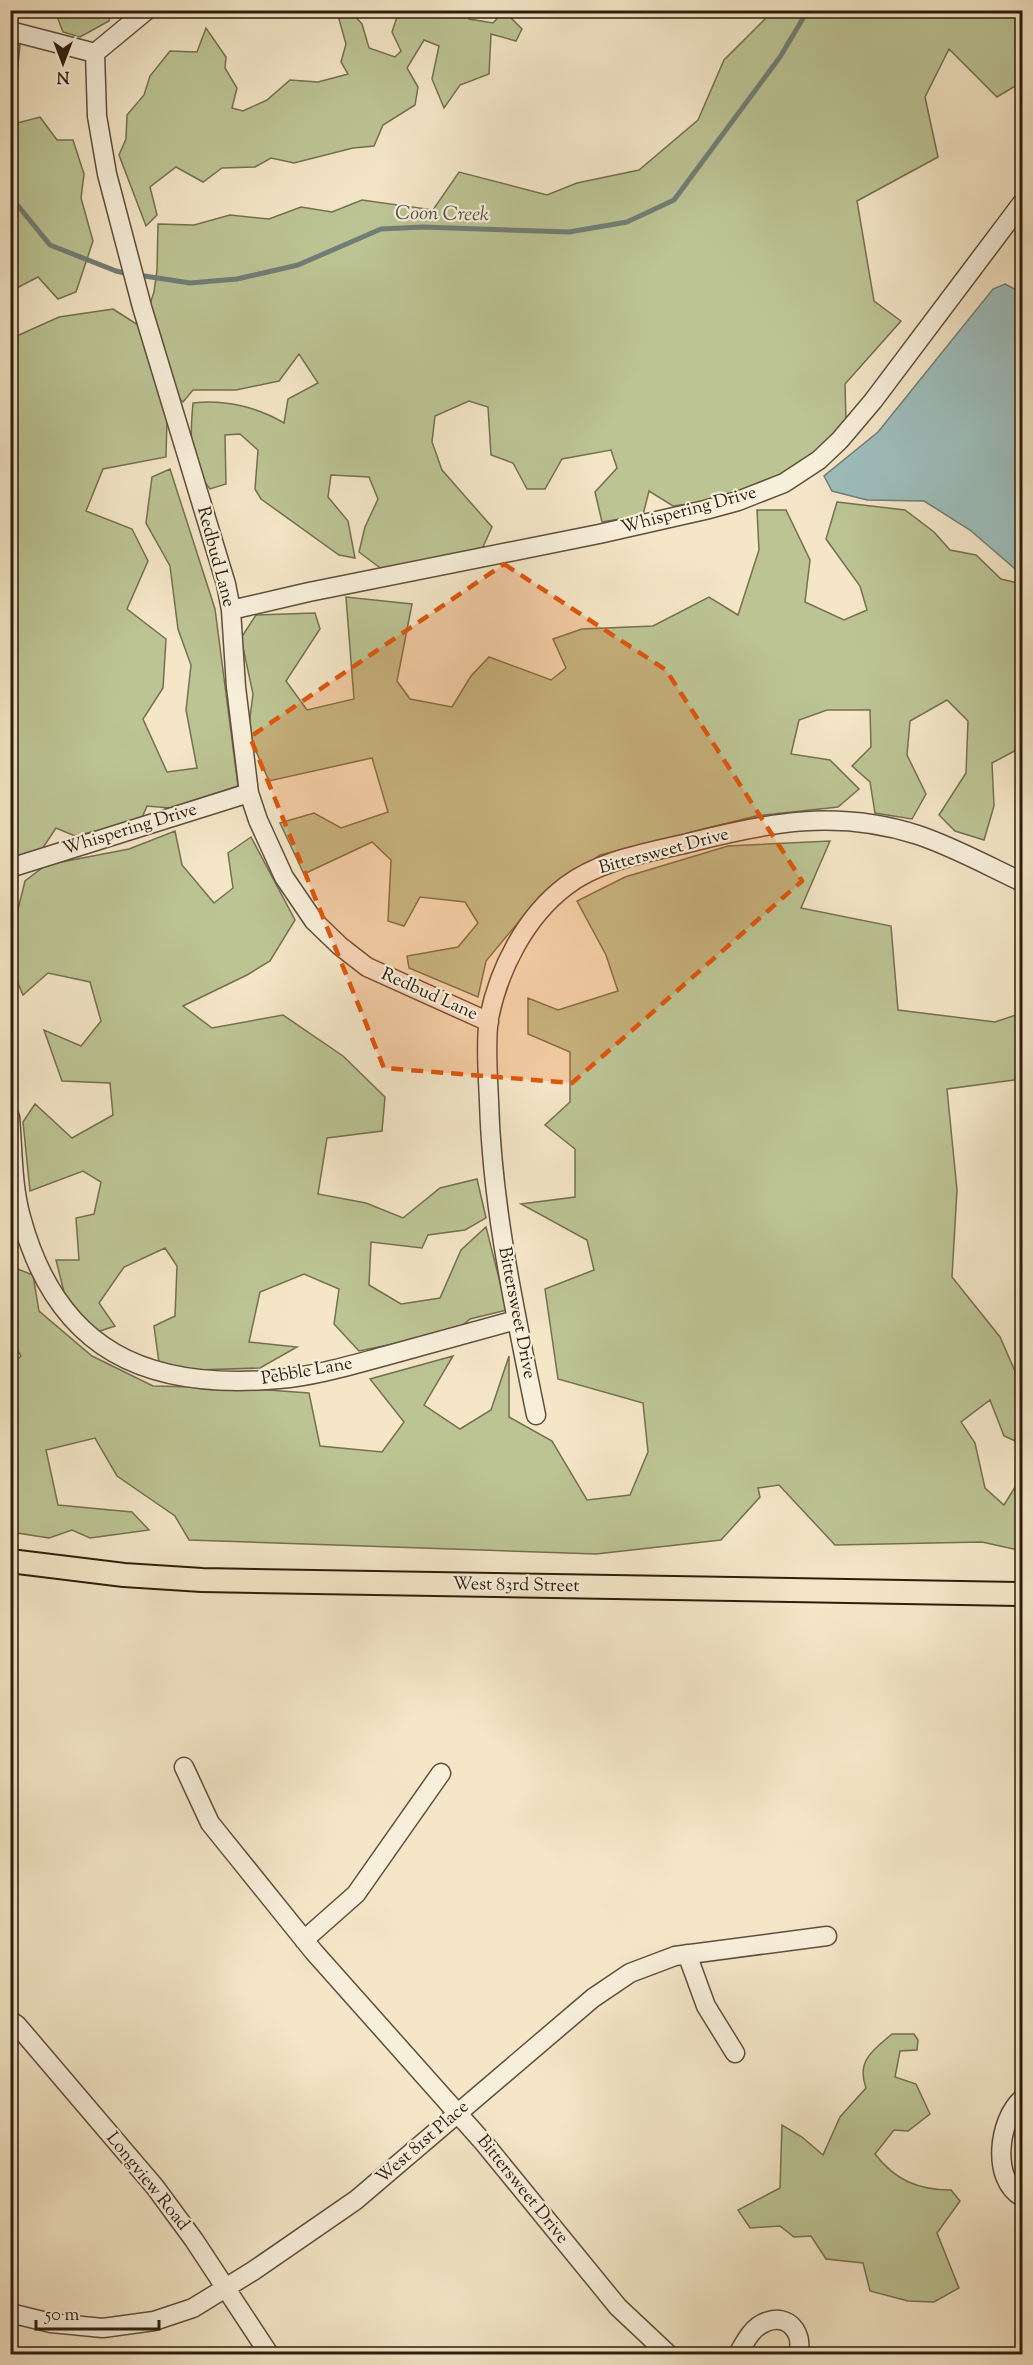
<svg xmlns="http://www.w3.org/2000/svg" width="1033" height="2365" font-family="'Sorts Mill Goudy',serif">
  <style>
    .green { fill: #bcc494; stroke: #747050; stroke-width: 1.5 }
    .water { fill: #9ebebd; stroke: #717e77; stroke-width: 1.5 }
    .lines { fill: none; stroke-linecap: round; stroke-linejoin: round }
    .stream { stroke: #717e77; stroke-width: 5 }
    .minor-casing { stroke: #5f4f3c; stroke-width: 21 }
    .major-casing { stroke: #2d1d0d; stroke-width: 26 }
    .minor { stroke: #f8efdb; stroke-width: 18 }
    .major { stroke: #f4e6c7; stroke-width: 22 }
    .marked { fill: #df560c; fill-opacity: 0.2; stroke: #df560c; stroke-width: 4.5; stroke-dasharray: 12 8; stroke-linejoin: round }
    .labels { text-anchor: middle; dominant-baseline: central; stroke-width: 4.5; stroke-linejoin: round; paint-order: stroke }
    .street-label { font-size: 18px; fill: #2d1d0d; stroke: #f8efdb }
    .water-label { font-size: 20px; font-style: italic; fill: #55554b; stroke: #f8efdb }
  </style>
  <rect width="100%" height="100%" fill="#f4e6c7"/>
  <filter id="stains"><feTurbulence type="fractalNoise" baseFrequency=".00333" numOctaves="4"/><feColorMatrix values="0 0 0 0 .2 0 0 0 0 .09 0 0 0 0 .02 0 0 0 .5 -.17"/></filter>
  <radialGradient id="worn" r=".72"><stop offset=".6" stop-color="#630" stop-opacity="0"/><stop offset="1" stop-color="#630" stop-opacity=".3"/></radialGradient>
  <path class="green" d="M55,11H111L109,21L80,37L63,32Z
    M350,11L362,24L369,48L395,57L401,51L392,32L397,17L409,11H468L469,19L493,23L504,11L522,29L516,41L491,34L489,74L460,85L444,108L432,79L439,46L424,40L407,68L418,87L415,105L383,125L374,146L353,148L294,163L271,158L255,167L222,168L203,182L176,167L150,187L157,215L146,226L119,155L126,139L127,115L144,95L150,76L170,51L197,52L206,28L226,57L225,68L237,88L232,108L243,111L267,100L290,80L318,82L348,74L341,62L346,44L339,19Z
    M773,11H1022V82L997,97L949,49L925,97L938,157L857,201L874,301L901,321L845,384L846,421L807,460L771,479L719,500L673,506L649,491L643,515L602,522L595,492L617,468L611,450L562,459L545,489H527L513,463L491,455L488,407L469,401L435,416L432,442L442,470L492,527L482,549L383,570L359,552L365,527L378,499L369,477L331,475L328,497L348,521L355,558L339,555L261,499L255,489L258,450L240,434L225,435L226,484L210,489C188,463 190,435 193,403C224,399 257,407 284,423L288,399L318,383L299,354L279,381L236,390H193L183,402L173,393L148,310L154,292L157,270L158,224L194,225L230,215L269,219L301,207L332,212L362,200L433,210L459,172L547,195L577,183L639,170L698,120L724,60Z
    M11,42L20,45L17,75L11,80Z
    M40,117L57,140H73L84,174L81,198L93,241L76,292L58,299L38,277L11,291L10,175L17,123Z
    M113,309L138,325L167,419L166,457L103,469L86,511L132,529L148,561L127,609L166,639L163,688L143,719L167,772L197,768L186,710L191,665L178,629L170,566L146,523L152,477L170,469L215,609L238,786L170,808L147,806L141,820L75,836L56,828L40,852L15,856L13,802L10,800V339L59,317Z
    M837,502L905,510L934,532L950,550L976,555L1001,579L1022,584V747L992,763L994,806L984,840L955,831L939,815L966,773L968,721L947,700L910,721L907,755L926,794L912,819L875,813L870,782L852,766L871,747L870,710H827L799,720L791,754L830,760L859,789L838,807L756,816L600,855L541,895L486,961L478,997L409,968L407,956L458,947L478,923L465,902L420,897L404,926L388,921L391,860L372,842L304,874L280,823L314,813L341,828L388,812L372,758L269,781L248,733L253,694L241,638L256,615L315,613L320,629L286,681L307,710L354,699L346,597L412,604L397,681L410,699L452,707L471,676L489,657L551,680L566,668L553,639L582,629L653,626L709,597L738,615L759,550L757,510H786L810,560L805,602L844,620L867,610L860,586L826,539Z
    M175,831L182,865L214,903L233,888L228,853L251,837L295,920L270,961L247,975L183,1006L212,1028L283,1015L343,1056L385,1097L382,1131L327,1138L318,1194L366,1203L403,1218L440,1188L477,1179L486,1218L465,1230L428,1235L422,1248L371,1242L369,1285L401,1304L440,1298L461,1250L486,1227L507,1310L470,1319L456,1331L359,1351L334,1324L339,1289L304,1274L260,1292L249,1342L297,1347L260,1368L196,1370L159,1363L154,1326L175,1316L177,1266L165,1248L124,1267L99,1303L115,1326L94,1333L64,1292L56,1260H79L76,1218L94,1214L101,1182L83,1171L30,1191L23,1122L35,1104L72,1138L113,1115L110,1083L62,1081L44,1030L81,1046L101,1021L90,982L48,973L23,995L11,967V938L25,881L46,865L129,849Z
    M830,841L801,908L891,926L898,1010L995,1022L1022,1013V1079L947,1089L957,1190L952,1277L1000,1337L1022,1387V1440L1020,1443L1004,1436L990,1400L961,1422L975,1443L985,1488L1004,1505L1015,1487L1022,1488V1551L982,1542L835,1545L779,1485L758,1488L760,1497L721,1540L596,1554L189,1540L175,1516L117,1476L95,1438L46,1450L58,1505L132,1512L149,1530L90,1538L72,1530L49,1538L11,1532V1365L21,1356L11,1340L10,1266L33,1275L39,1311L92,1356L153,1386L240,1388L309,1393L320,1446L382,1452L404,1422L370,1379L453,1356L424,1405L460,1429L491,1410L509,1356V1417L552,1441L587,1500L630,1495L648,1452L643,1403L558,1379L545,1289L594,1270L587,1240L521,1204L575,1197V1149L545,1125L570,1102V1052L528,1034V998L558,1010L618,991L606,955L577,901L625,877L728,846Z
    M892,2034H914L918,2040L917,2050L900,2051L895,2077L916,2084L930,2114L908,2131L894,2130L875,2154C895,2180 918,2190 951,2190L960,2201L937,2233L959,2288L934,2302L908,2301L870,2291L863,2263L826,2259L811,2236L794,2237L780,2226L750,2228L738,2210L780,2188L782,2125L802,2137L823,2155L840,2117L866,2088C856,2061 873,2050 892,2034Z"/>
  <path class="water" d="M1005,284L1022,293V575L970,530L924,501L867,500L832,491L824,476L878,432L993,289Z"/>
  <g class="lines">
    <path class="stream" d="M10,196L50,245L116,271L129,274
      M138,275L190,283L237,279L298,265L381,229L422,227L569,232L627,222L674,200L780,57L808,10"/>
    <defs>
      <path id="minor" d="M147,10L95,53L97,116L107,174L142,307L226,584L231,610L236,687L249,793L258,820L284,877L314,921L340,946L367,967L489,1022
        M10,31L95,53
        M231,610L309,592L599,534L705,510L738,501L784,483L819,460L840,440L873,401L1022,203
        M10,868L249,793
        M10,1117C13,1150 12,1185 21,1217C57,1351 147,1391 279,1379C315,1376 351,1365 385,1356C429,1344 473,1332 516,1320
        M536,1415C515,1311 492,1208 489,1101C488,1076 485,1043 489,1018C499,969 525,917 566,886C600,860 647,853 688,843C769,822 837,809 918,835C954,847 988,866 1022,882
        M184,1767L210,1823L314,1952L484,2143L618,2307L668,2354
        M304,1940L356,1894L441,1773
        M687,1954L706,2006L735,2053
        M10,2020L17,2025L155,2187L194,2240L269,2354
        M1022,2099C998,2120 991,2180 1022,2197
        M10,2313L51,2323L103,2328L154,2321L193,2308L253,2271L356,2200L593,1998L630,1973L675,1956L827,1936
        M738,2354C745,2342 752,2327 766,2322C789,2313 804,2334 798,2354"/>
      <path id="major" d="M10,1561L124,1575L202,1580L1022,1594"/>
    </defs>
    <use href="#minor" class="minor-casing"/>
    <use href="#major" class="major-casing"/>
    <use href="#minor" class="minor"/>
    <use href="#major" class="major"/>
  </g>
  <path class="marked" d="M504,564L666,670L802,881L572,1083L384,1068L250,737Z"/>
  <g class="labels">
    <g class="street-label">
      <text transform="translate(689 511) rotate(-15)">Whispering Drive</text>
      <text transform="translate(215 557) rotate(75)">Redbud Lane</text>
      <text transform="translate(130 830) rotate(-17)">Whispering Drive</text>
      <text transform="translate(664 852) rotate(-15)">Bittersweet Drive</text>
      <text transform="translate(429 995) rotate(24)">Redbud Lane</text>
      <text transform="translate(516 1313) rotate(79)">Bittersweet Drive</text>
      <text transform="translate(307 1372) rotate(-10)">Pebble Lane</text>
      <text transform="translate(516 1586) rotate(1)">West 83rd Street</text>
      <text transform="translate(423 2143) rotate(-41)">West 81st Place</text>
      <text transform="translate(147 2182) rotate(51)">Longview Road</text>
      <text transform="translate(522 2190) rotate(51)">Bittersweet Drive</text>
    </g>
    <g class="water-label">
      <text transform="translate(442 215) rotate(1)">Coon Creek</text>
    </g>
  </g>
  <rect width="1033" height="2365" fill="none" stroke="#f4e6c7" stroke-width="36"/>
  <rect x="12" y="12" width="1009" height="2341" fill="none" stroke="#2d1d0d" stroke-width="3"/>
  <rect x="18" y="18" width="997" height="2329" fill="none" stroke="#2d1d0d" stroke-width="1.5"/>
  <g transform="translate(63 63) rotate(180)" stroke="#f8efdb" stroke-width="4.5" paint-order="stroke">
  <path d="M0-4.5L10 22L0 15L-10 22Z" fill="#2d1d0d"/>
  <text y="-9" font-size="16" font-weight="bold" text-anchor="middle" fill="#2d1d0d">N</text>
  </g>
  <path d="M36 2320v9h123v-9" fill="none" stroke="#2d1d0d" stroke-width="3"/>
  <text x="45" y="2320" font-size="18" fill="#2d1d0d" stroke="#f8efdb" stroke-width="4.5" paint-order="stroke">50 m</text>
  <rect width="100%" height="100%" filter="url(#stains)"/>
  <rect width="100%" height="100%" fill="url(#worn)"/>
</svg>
